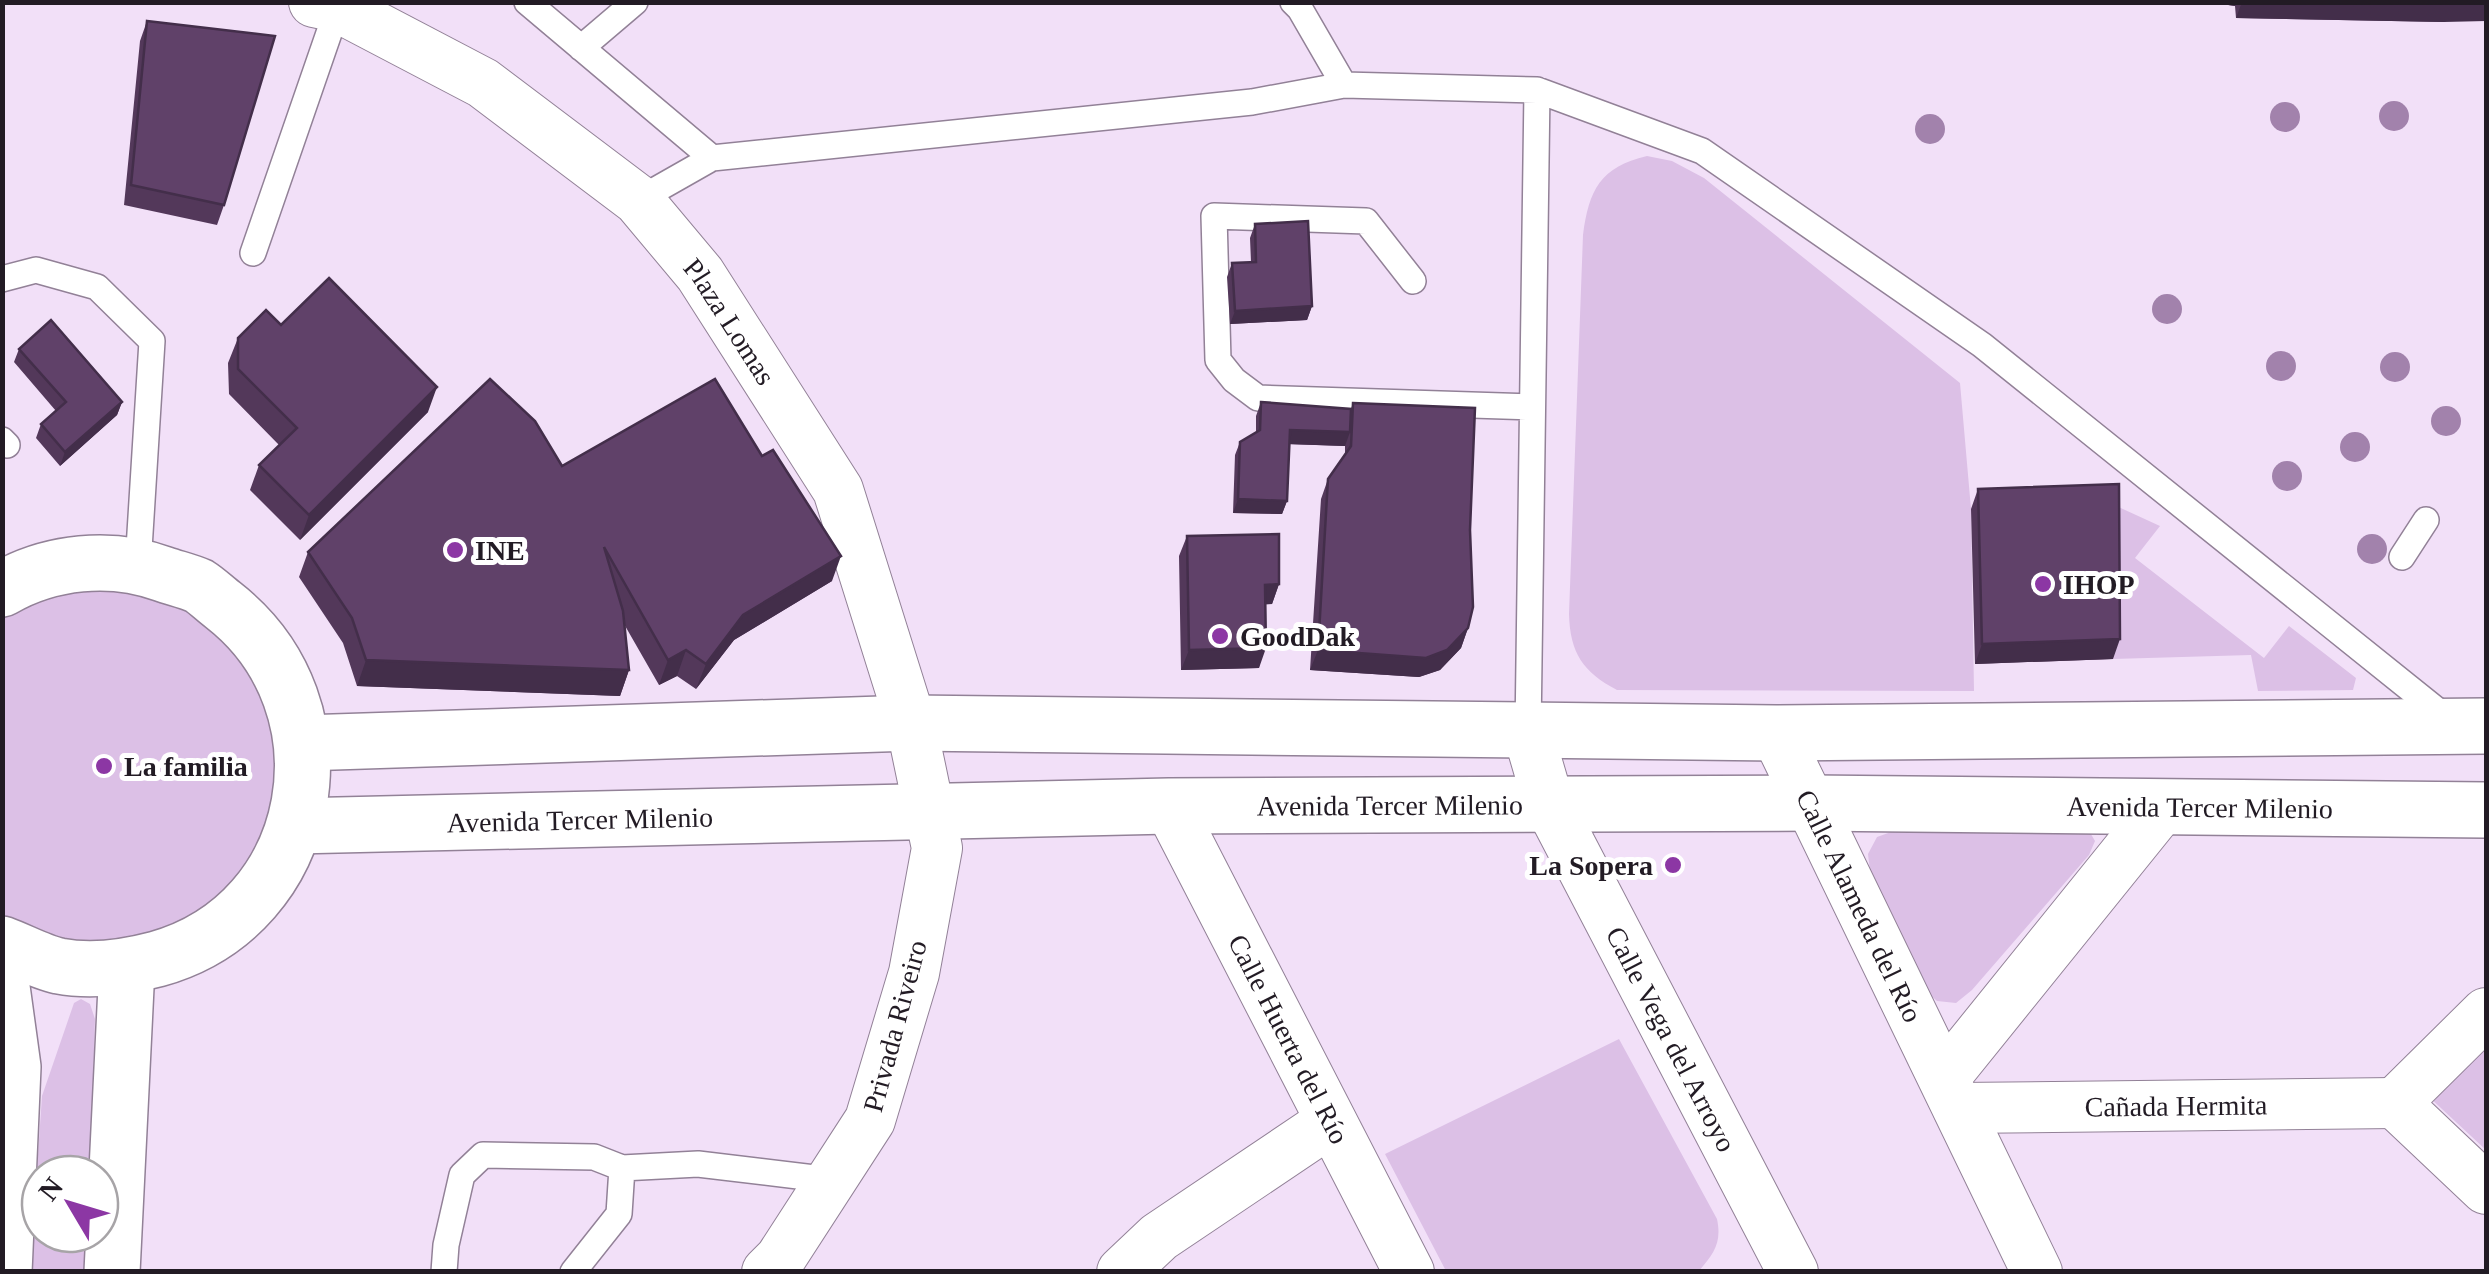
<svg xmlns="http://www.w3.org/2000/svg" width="2489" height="1274" font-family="'Times New Roman',serif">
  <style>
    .green { fill: #dcc0e6 }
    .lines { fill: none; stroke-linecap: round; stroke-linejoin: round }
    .service-casing { stroke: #928197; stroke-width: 28 }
    .minor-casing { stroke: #928197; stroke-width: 52 }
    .tertiary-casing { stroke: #928197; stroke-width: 58 }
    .service { stroke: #fff; stroke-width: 25 }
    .minor { stroke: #fff; stroke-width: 50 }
    .tertiary { stroke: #fff; stroke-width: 55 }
    .tree { fill: #a282ac }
    .wall { fill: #53385a }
    .shaded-wall { fill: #432e4a }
    .building { fill: #604169; stroke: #432e4a; stroke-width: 2.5 }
    .poi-dot { fill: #8c37a4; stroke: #fff; stroke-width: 4 }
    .labels { text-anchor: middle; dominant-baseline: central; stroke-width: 10; stroke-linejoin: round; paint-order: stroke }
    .street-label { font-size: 28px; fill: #221b24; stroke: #fff }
    .poi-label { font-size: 28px; font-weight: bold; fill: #221b24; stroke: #fff; text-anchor: start }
  </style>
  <rect width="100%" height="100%" fill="#f2e0f8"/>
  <path class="green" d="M1647,156L1672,161L1704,178L1960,383L1971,509L1974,691L1617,690C1583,672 1570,653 1569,614L1583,235C1589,190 1600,167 1647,156Z
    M2112,504L2160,526L2135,558L2264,658L2289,626L2356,678L2353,690L2258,691L2251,655L2113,659Z
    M79,573L241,628L289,784L238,894L122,952L3,932V601Z
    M2075,824L2088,829L2095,841L2089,855L1972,990L1956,1003L1937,1001L1921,987L1870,871L1868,854L1877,837L1891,832Z
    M81,999L90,1004L95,1019L90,1174H40V1234H88L87,1271L30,1272L42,1096L74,1003Z
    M2486,1033V1150L2428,1096Z
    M1619,1039L1717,1219C1722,1243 1714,1253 1699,1271H1446L1385,1154Z"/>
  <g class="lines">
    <defs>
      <path id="service" d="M527,2L712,158
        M1293,2L1300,9L1344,85
        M581,48L635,2
        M638,200L712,158L1252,102L1344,85L1537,90L1702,151L1982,345L2449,720
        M253,253L338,7
        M2,279L36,270L97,287L152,341L138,565
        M1413,281L1366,221L1214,216L1218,360L1234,380L1258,398L1531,407
        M2,440L7,445
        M2402,557L2426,520
        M1528,732L1537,90
        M622,1168L698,1164L831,1180
        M444,1272L446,1245L462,1175L483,1155L594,1157L622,1168L619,1214L573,1272"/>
      <g id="minor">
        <path id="s1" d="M314,2L338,7L483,83L638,200L700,274L838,490L911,723L937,848L914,973L870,1120L780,1259L767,1272"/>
        <path id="s2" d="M1528,732L1549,804L1793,1272"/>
        <path id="s3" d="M1776,733L2037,1272"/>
        <path id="s4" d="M1169,806L1409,1272"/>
        <path d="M2486,1013L2395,1103L2486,1189"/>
        <path d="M1944,1078L2161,809"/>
        <path id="s5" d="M1958,1108L2395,1103"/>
        <path d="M1122,1272L1159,1237L1330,1122"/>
      </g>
      <g id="tertiary">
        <path d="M2,589C50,561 111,555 163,574C174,578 188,581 199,586C207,591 215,599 223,605C353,706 318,914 157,959C127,967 91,972 59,966C40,962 21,951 2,944"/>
        <path d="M303,743L911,723L1776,733L2486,726"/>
        <path id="s6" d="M295,826L1169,806L1810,803L2486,810"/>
        <path d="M2,987L13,1067L4,1272"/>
        <path d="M112,1272L127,967"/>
      </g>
    </defs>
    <use href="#service" class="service-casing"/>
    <use href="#minor" class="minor-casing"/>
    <use href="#tertiary" class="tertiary-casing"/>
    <use href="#service" class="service"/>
    <use href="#minor" class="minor"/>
    <use href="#tertiary" class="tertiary"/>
  </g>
  <g class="tree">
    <circle cx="2394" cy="116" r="15"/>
    <circle cx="2285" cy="117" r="15"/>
    <circle cx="1930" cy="129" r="15"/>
    <circle cx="2167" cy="309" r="15"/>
    <circle cx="2281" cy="366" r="15"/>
    <circle cx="2395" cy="367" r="15"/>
    <circle cx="2446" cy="421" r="15"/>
    <circle cx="2355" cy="447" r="15"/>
    <circle cx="2287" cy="476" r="15"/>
    <circle cx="2372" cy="549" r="15"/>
  </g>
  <path class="wall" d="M2208,2H2486L2444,22L2236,18L2235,6Z
    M147,21L224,205L217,225L124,205L140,41Z
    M1255,224L1312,306L1307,320L1230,324L1227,277L1232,263L1251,262L1250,238Z
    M281,325L428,412L300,540L250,490L259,465L279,445L229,394L228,363L238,338Z
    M19,349L122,402L117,415L60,466L36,438L41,424L56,411L14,362Z
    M1261,402L1351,409L1353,403L1468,628L1461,648L1440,670L1419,677L1310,670L1321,499L1328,479L1345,456V446L1289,444L1287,501L1282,514L1233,513L1235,455L1240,442L1256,432V416Z
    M562,466L832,581L734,640L696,689L677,676L659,685L624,624L629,670L620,696L357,686L343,643L299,577L308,552Z
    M1978,489L2113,659L1975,664L1971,509Z
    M1187,536L1279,584L1272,604H1266L1259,668L1181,670L1179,556Z"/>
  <path class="shaded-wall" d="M2208,2H2236L2235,6Z
    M2242,2H2486V21L2444,22L2236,18Z
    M1312,306L1307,320L1230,324L1235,311Z
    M437,387L428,412L300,540L309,515Z
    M122,402L117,415L60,466L65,452Z
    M1290,430L1350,432L1345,446L1285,444Z
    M1238,499L1287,501L1282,514L1233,513Z
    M841,556L832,581L734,640L696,689L706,664L743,615Z
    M1279,584L1272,604L1258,605L1265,585Z
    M1468,628L1461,648L1440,670L1419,677L1310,670L1318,650Z
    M2120,639L2113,659L1975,664L1982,644Z
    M1266,648L1259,668L1181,670L1189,650Z
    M686,650L677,676L659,685L668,660Z
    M366,660L629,670L620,696L357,686Z"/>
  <path class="building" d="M147,21L275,36L224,205L131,185Z
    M1308,221L1312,306L1235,311L1232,263L1256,262L1255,224Z
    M329,278L437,387L309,515L259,465L297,428L238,369V338L266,310L281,325Z
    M51,320L122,402L65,452L41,424L66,402L19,349Z
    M490,379L535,421L562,466L715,379L762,456L773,450L841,556L743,615L706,664L686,650L668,660L604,547L623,611L629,670L366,660L352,618L308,552Z
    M1261,402L1351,409L1350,432L1290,430L1287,501L1238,499L1240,442L1260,430Z
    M1353,403L1475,408L1470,530L1473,607L1468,628L1447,650L1426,658L1318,650L1328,479L1351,446Z
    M2119,484L2120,639L1982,644L1978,489Z
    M1279,534V584L1265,585L1266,648L1189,650L1187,536Z"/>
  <g class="poi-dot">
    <circle cx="455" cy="550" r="10"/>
    <circle cx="2043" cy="584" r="10"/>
    <circle cx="1220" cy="636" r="10"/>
    <circle cx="104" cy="766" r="10"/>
    <circle cx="1673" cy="865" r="10"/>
  </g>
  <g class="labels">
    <g class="street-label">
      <text stroke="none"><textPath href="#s1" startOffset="535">Plaza Lomas</textPath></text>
      <text stroke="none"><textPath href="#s6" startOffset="1095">Avenida Tercer Milenio</textPath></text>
      <text stroke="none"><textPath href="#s6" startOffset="1905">Avenida Tercer Milenio</textPath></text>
      <text stroke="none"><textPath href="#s6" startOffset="285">Avenida Tercer Milenio</textPath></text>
      <text stroke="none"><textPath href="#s3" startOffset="192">Calle Alameda del Río</textPath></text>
      <text transform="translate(895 1026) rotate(-75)">Privada Riveiro</text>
      <text stroke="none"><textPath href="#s2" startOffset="340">Calle Vega del Arroyo</textPath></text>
      <text stroke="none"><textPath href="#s4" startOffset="262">Calle Huerta del Río</textPath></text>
      <text stroke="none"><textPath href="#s5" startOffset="218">Cañada Hermita</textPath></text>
    </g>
    <g class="poi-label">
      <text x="475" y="550">INE</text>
      <text x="2063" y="584">IHOP</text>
      <text x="1240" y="636">GoodDak</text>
      <text x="124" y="766">La familia</text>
      <text x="1653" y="865" text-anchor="end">La Sopera</text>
    </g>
  </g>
  <rect width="2489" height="1274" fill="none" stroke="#221b24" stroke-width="10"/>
  <g transform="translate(70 1204) rotate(308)"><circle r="48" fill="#ffffff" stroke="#a7a4a7" stroke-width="2.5"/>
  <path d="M0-8L18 38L0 25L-18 38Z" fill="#8c37a4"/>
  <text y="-15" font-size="28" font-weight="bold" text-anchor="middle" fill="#221b24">N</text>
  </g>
</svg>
